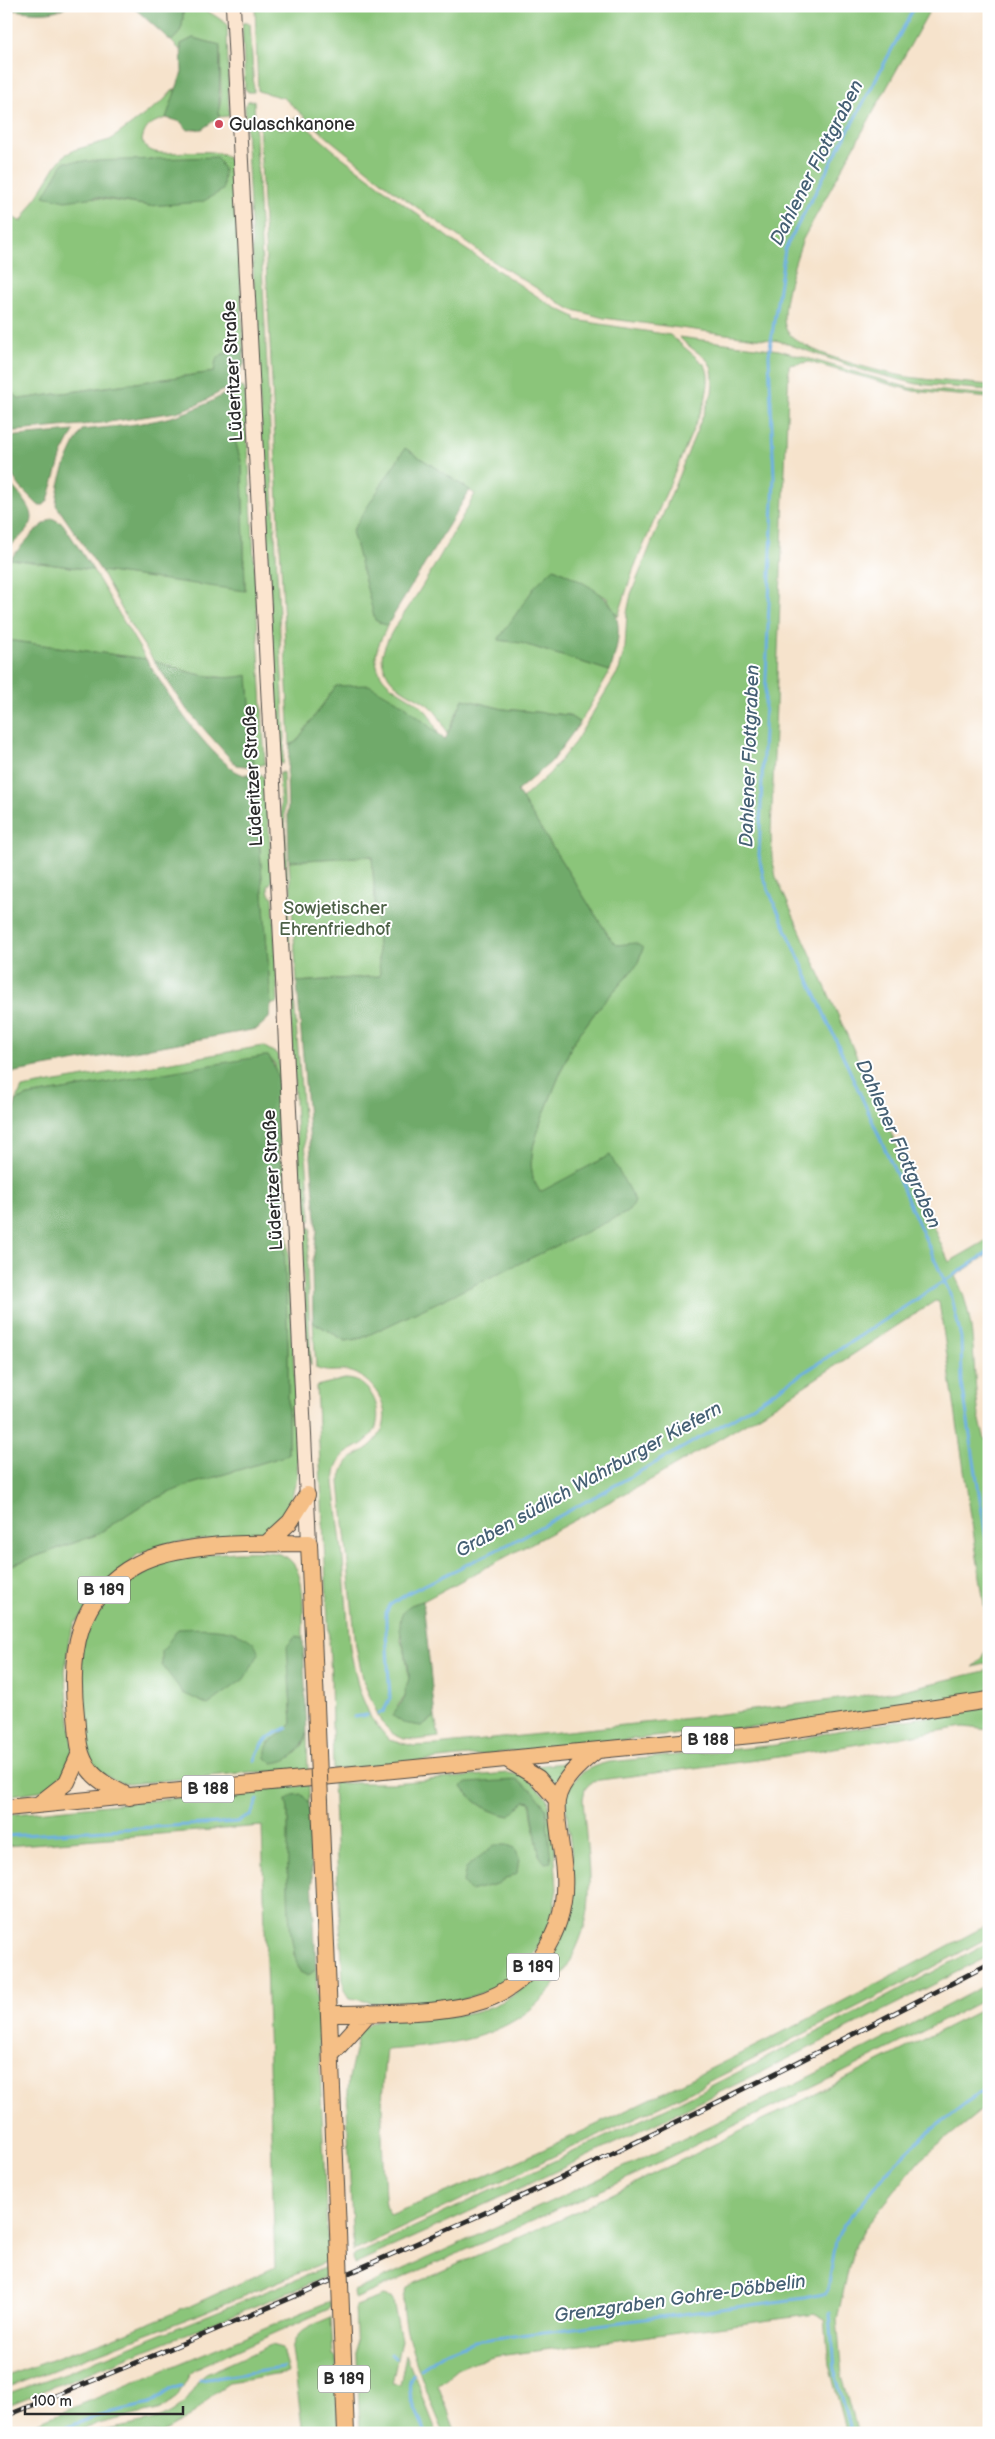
<svg xmlns="http://www.w3.org/2000/svg" width="995" height="2439" font-family="'Balsamiq Sans',sans-serif">
  <style>
    .green { fill: #8bc57a; stroke: #5b7852; fill-rule: evenodd }
    .forest { fill: #70aa6a; stroke: #4e6a4a }
    .lines { fill: none; stroke-linecap: round; stroke-linejoin: round }
    .stream { stroke: #6db0e2; stroke-width: 3 }
    .secondary-casing { stroke: #494743; stroke-width: 16 }
    .primary-casing { stroke: #494743; stroke-width: 18 }
    .secondary { stroke: #fbe5cf; stroke-width: 14 }
    .primary { stroke: #f5bf86; stroke-width: 16 }
    .rail-casing { stroke: #2b2b2b; stroke-width: 5 }
    .rail { stroke: #fff; stroke-width: 3; stroke-dasharray: 9; stroke-linecap: butt }
    .primary-bridge-casing { stroke: #494743; stroke-width: 18; stroke-linecap: butt }
    .primary-bridge { stroke: #f5bf86; stroke-width: 16 }
    .poi-dot { fill: #d1495b; stroke: #fff; stroke-width: 2 }
    .labels { text-anchor: middle; dominant-baseline: central; stroke-width: 4; stroke-linejoin: round; paint-order: stroke }
    .shield { fill: #fff; stroke: #6b6b6b; stroke-width: 1 }
    .shield-label { font-size: 16px; font-weight: bold; fill: #2b2b2b }
    .poi-label { font-size: 18px; fill: #2b2b2b; stroke: #fff; text-anchor: start }
    .street-label { font-size: 18px; fill: #2b2b2b; stroke: #fff }
    .park-label { font-size: 18px; fill: #4d6147; stroke: #fff }
    .water-label { font-size: 19px; font-style: italic; fill: #456074; stroke: #fff }
  </style>
  <rect width="100%" height="100%" fill="#fff"/>
  <filter id="ink" filterUnits="userSpaceOnUse"><feTurbulence type="fractalNoise" baseFrequency=".02" numOctaves="2"/><feDisplacementMap in="SourceGraphic" scale="10" xChannelSelector="R" yChannelSelector="G"/><feConvolveMatrix kernelMatrix="1 2 1 2 8 2 1 2 1" color-interpolation-filters="sRGB"/></filter>
  <filter id="wash" filterUnits="userSpaceOnUse"><feTurbulence type="fractalNoise" baseFrequency=".0096" numOctaves="4" result="noise"/><feDisplacementMap in="SourceGraphic" scale="20" xChannelSelector="R" yChannelSelector="G"/><feGaussianBlur stdDeviation="1.12" result="paint"/><feColorMatrix in="noise" values="0 0 0 0 0 0 0 0 0 0 0 0 0 0 0 0 0 1.4 0 .05"/><feComposite in="paint" operator="in"/></filter>
  <g filter="url(#wash)">
    <rect width="100%" height="100%" fill="#f6e3cc"/>
    <path class="green" d="M183,6C203,6 211,13 227,24L229,116L219,117L221,95L220,45L193,38L181,44L180,50L171,41C184,32 183,21 183,6Z
      M255,6H932L803,239C796,259 778,310 786,329C796,352 883,373 908,377C935,381 962,382 989,385V390L917,384L865,371L779,341L604,318L570,309L493,261L394,191L328,138L284,98L258,91Z
      M242,23H250L254,92H248L245,89Z
      M175,88L174,99L166,118C153,122 145,125 142,140C144,145 147,149 152,151C168,158 217,143 230,160C233,164 234,171 235,175L244,350L223,354L216,360L214,372L20,399L6,389V213L21,222L57,164L65,155L74,150L110,140L163,101ZM151,158L150,206L89,197Z
      M254,100L285,738L283,763L281,764L278,762L245,106L248,101Z
      M295,117L338,154L450,239L552,306L575,317V320L670,335L705,365C711,377 707,389 705,402L633,570L618,617L607,598L576,579L554,568L498,640L521,643L610,671L580,723L568,715L503,709L463,699L447,734C434,694 407,701 389,677C385,670 380,660 383,652C389,631 405,614 416,596C437,563 456,528 475,494L406,449L375,620L387,626C383,637 375,648 376,660C379,688 406,691 423,708C431,715 434,725 439,735L404,705L336,686L296,742L290,745L259,121L281,129L288,127Z
      M679,337L779,350L910,388L989,395V398L913,391L809,362L789,365L771,834L772,857L776,877L949,1262L989,1239V1254L955,1276C983,1329 967,1384 985,1439H989V1663L973,1667C990,1654 988,1644 987,1624L939,1302L935,1301L766,1411L654,1478L423,1601L412,1604L405,1611L400,1639L405,1651L409,1678L405,1697L397,1706L420,1726L435,1717L439,1737L416,1740L404,1739L393,1734L381,1722L364,1683L356,1646L340,1482C347,1449 358,1460 375,1441C396,1417 380,1387 357,1374C344,1367 328,1375 316,1368L313,1322L346,1341L362,1338L630,1210L539,1192L533,1179L531,1165L533,1147L541,1121L572,1044L597,1010L637,965L643,948L617,945L610,938L522,799L550,773L575,742L619,670L625,648L627,613L631,594L712,393C717,353 702,361 679,337Z
      M243,387L245,391L265,764L254,767L248,676L234,679L196,674L154,661L131,626L101,571L245,590L242,465L236,444L233,403L226,393Z
      M10,559L93,570L146,659L6,640V563Z
      M283,772L290,951H288L279,774Z
      M245,774H261L266,780L272,881L268,886L269,894L273,897L278,1002L271,1005L255,780Z
      M372,856L380,976L297,982L289,861Z
      M291,957L311,1220L304,1222L301,1220L288,958Z
      M263,1046L277,1054L281,1071L285,1142L278,1148L279,1132L275,1064L268,1056L28,1096L16,1101L22,1088Z
      M279,1156L284,1164L298,1454L297,1477L287,1515L266,1535L183,1541L165,1544L150,1550L137,1555L75,1623L69,1639L65,1671L73,1750L64,1776L45,1790L6,1796V1567L96,1535L145,1503L185,1486L288,1455V1345Z
      M305,1227L311,1228L307,1267L311,1366L307,1356L301,1232Z
      M345,1379C358,1379 367,1386 373,1397C380,1410 380,1429 367,1440C359,1448 346,1450 340,1460C335,1467 335,1475 334,1483L343,1559L350,1649L359,1690L371,1718L389,1740L414,1746L436,1745L690,1718L855,1697L903,1690L989,1670V1694L809,1721L333,1770L331,1678L316,1386Z
      M236,1552C250,1552 268,1550 282,1555C309,1565 302,1616 303,1639L300,1638L290,1690L292,1723L287,1730L268,1743L294,1755L303,1745L307,1734L308,1772H250L129,1784C118,1783 104,1776 96,1767C80,1751 79,1670 82,1648C86,1625 102,1598 121,1583C154,1557 195,1555 236,1552Z
      M989,1707V1730L964,1727L772,1758L592,1781L585,1789L583,1799C585,1833 592,1877 588,1910C585,1931 576,1951 565,1970C523,2037 459,2045 386,2050C381,2092 381,2134 384,2177C385,2190 384,2203 389,2215C479,2181 565,2140 652,2098C765,2042 877,1984 989,1924V1937L904,1983L675,2099L353,2251L347,2107L349,2078L357,2042L354,2035L371,2022L378,2020C409,2018 442,2019 473,2012C531,2000 569,1946 573,1888C575,1858 566,1827 566,1797C572,1775 589,1766 610,1762L776,1745L831,1732Z
      M573,1762L555,1782L535,1766Z
      M508,1773L525,1776L547,1798L553,1830L557,1889L550,1927L530,1960L510,1978L490,1990L461,2000L375,2003L349,1998L344,1990L343,1982L333,1783H393ZM462,1787L542,1802L539,1855C538,1840 530,1816 531,1802L525,1801L510,1816C489,1812 475,1804 462,1787Z
      M309,1785V1802L301,1794L286,1800L288,1809L289,1894L294,1955L308,1976L316,1969L328,2261L195,2316L6,2388V2376L110,2339L188,2307L275,2267L262,1826L6,1846V1815Z
      M989,1942V1956C780,2065 569,2168 354,2264L353,2256L683,2100L875,2003Z
      M989,1983V1997L834,2077L622,2181L355,2299L354,2291C569,2195 782,2095 989,1983Z
      M989,2006V2104L920,2160L864,2229L853,2250L837,2319L842,2376L858,2433H847L829,2365L825,2319L816,2314L498,2356L476,2361L457,2369L438,2385L456,2433H444C433,2406 388,2307 409,2286L571,2214L776,2114Z
      M329,2266V2275L307,2285L6,2406V2394L68,2372Z
      M383,2296L391,2298L393,2301L401,2340L392,2384L400,2385L406,2354L437,2433H360L355,2306Z
      M330,2301L331,2308L199,2367L190,2374L177,2397L161,2409L102,2423L71,2433H12Z
      M331,2317L333,2356L336,2357L339,2433H303L292,2349C297,2327 312,2326 331,2317Z
      M271,2345L282,2348L288,2373L229,2383L214,2393L192,2416L161,2433H96C122,2425 158,2425 180,2406C191,2397 194,2383 206,2374Z"/>
    <path class="forest" d="M6,6H67C51,16 26,12 8,9Z
      M132,6H183C183,21 184,32 171,41Z
      M193,38L220,45L219,117L202,129L187,130L181,122L166,118L182,72L181,44Z
      M217,157L224,170L223,190L202,202L150,206L96,197L65,201L44,196L64,162Z
      M244,350V364L234,384L199,404L176,412L102,423L6,432V389L20,399L214,372L216,360L223,354Z
      M226,393L233,403L236,444L242,465L245,591L101,571L56,505C58,478 69,453 82,430C137,424 177,423 226,393Z
      M74,431L62,454L48,500L44,505H38L21,488L6,467V437Z
      M405,448L470,490L387,626L375,620L352,531Z
      M6,479C14,490 37,508 31,523C26,534 14,542 6,550Z
      M52,518L63,524L93,570L10,559L35,531Z
      M554,568C609,595 632,606 610,671L521,643L498,640L536,585Z
      M6,640L146,659C170,697 196,739 231,768C238,774 247,775 255,780L271,1005L269,1018L257,1029L10,1073L6,1065Z
      M154,661C184,671 216,683 248,675L254,767L236,765L187,710Z
      M369,685L404,705L445,740L463,699L503,709L568,715L580,723L551,762L517,791L610,938L617,945L635,943L643,948L637,965L597,1010L572,1044L541,1121L533,1147L531,1165L533,1179L540,1192L610,1155L635,1201L633,1206L626,1213L362,1338L346,1341L313,1322L312,1268L317,1231L297,982L380,976L372,856L289,861L287,774L290,745L296,742L336,686Z
      M264,1056H268C289,1080 273,1134 281,1164L288,1345V1455L185,1486L145,1503L96,1535L6,1567V1119L12,1118L16,1101L28,1096Z
      M423,1601L435,1717L421,1726L403,1723L393,1716C397,1705 403,1703 405,1697C406,1694 405,1691 405,1689C406,1685 409,1681 409,1678C411,1652 380,1609 423,1601Z
      M178,1629C200,1628 233,1626 251,1641C255,1643 257,1650 259,1654L244,1679L208,1705L183,1693L162,1665V1651Z
      M296,1636L303,1639L307,1734C301,1751 290,1762 272,1763L266,1758C263,1738 283,1737 292,1723L287,1646Z
      M517,1780L534,1791L546,1809L551,1862L545,1863C543,1860 541,1859 540,1856C538,1853 531,1806 531,1802L525,1801L510,1816C489,1812 475,1804 462,1787L468,1783Z
      M301,1794L309,1802L316,1969L308,1976L300,1972C283,1928 289,1857 288,1809L286,1800L293,1795Z
      M494,1845H507L515,1848L519,1858L517,1873L497,1884L470,1891L463,1882L466,1868Z"/>
    <g class="lines">
      <path class="stream" d="M915,6L785,249L769,355L774,477L759,855L763,876L772,898L952,1298L961,1338L962,1383L989,1557
        M379,1713L384,1711L390,1698L386,1631V1613L390,1605L410,1592L511,1543L684,1447L737,1416L989,1252
        M354,1717L367,1715
        M255,1761C260,1743 269,1735 287,1728
        M6,1836L237,1822L250,1816L258,1800
        M830,2312L834,2369L852,2433
        M391,2354L395,2358
        M421,2369L446,2352L474,2341L805,2298L823,2294L828,2290L836,2240L844,2225L890,2168L920,2139L989,2085
        M413,2374C402,2390 420,2417 426,2433
        M200,2380L283,2368
        M53,2433L99,2415L150,2404L173,2388L181,2386"/>
    </g>
  </g>
  <g filter="url(#ink)">
    <g class="lines">
      <defs>
        <path id="secondary" d="M233,6L282,959L309,1543"/>
        <path id="primary" d="M266,1544L290,1522L307,1495
          M508,1760L538,1778L557,1800
          M130,1797C114,1789 96,1781 87,1766C77,1751 78,1732 76,1715C69,1654 76,1596 137,1564C180,1541 259,1544 309,1543L318,1752
          M320,1801L338,2232
          M39,1804L67,1782L80,1753
          M6,1808L762,1734L989,1700
          M329,2014C371,2013 432,2015 472,2004C532,1989 568,1932 564,1873C563,1853 555,1818 557,1801C560,1780 581,1763 596,1751
          M331,2055L369,2013
          M342,2335L346,2433"/>
      </defs>
      <use href="#secondary" class="secondary-casing"/>
      <use href="#primary" class="primary-casing"/>
      <use href="#secondary" class="secondary"/>
      <use href="#primary" class="primary"/>
      <defs>
        <path id="rail" d="M6,2416C193,2340 378,2263 561,2178C705,2110 847,2038 989,1964"/>
      </defs>
      <use href="#rail" class="rail-casing"/>
      <use href="#rail" class="rail"/>
      <defs>
        <path id="primary-bridge" d="M318,1752L320,1801
          M338,2232L342,2335"/>
      </defs>
      <use href="#primary-bridge" class="primary-bridge-casing"/>
      <use href="#primary-bridge" class="primary-bridge"/>
    </g>
  </g>
  <circle class="poi-dot" cx="219" cy="124" r="5"/>
  <g class="labels">
    <g class="shield">
      <rect x="78" y="1576.5" width="52" height="27" rx="4"/>
      <rect x="682" y="1726.5" width="52" height="27" rx="4"/>
      <rect x="182" y="1775.5" width="52" height="27" rx="4"/>
      <rect x="507" y="1953.5" width="52" height="27" rx="4"/>
      <rect x="318" y="2365.5" width="52" height="27" rx="4"/>
    </g>
    <g class="shield-label">
      <text x="104" y="1590">B 189</text>
      <text x="708" y="1740">B 188</text>
      <text x="208" y="1789">B 188</text>
      <text x="533" y="1967">B 189</text>
      <text x="344" y="2379">B 189</text>
    </g>
    <g class="poi-label">
      <text x="229" y="124">Gulaschkanone</text>
    </g>
    <g class="street-label">
      <text transform="translate(233 371) rotate(-93)">Lüderitzer Straße</text>
      <text transform="translate(253 776) rotate(-93)">Lüderitzer Straße</text>
      <text transform="translate(273 1180) rotate(-93)">Lüderitzer Straße</text>
    </g>
    <g class="park-label">
      <text x="335" y="908">Sowjetischer<tspan x="335" dy="21">Ehrenfriedhof</tspan></text>
    </g>
    <g class="water-label">
      <text transform="translate(817 163) rotate(-63)">Dahlener Flottgraben</text>
      <text transform="translate(750 756) rotate(-88)">Dahlener Flottgraben</text>
      <text transform="translate(898 1144) rotate(66)">Dahlener Flottgraben</text>
      <text transform="translate(589 1480) rotate(-29)">Graben südlich Wahrburger Kiefern</text>
      <text transform="translate(680 2299) rotate(-8)">Grenzgraben Gohre-Döbbelin</text>
    </g>
  </g>
  <rect width="995" height="2439" fill="none" stroke="#fff" stroke-width="25"/>
  <path d="M25 2406v8h158v-8" fill="none" stroke="#2b2b2b" stroke-width="2.5"/>
  <text x="32" y="2406" font-size="15" fill="#2b2b2b" stroke="#ffffff" stroke-width="4" paint-order="stroke">100 m</text>
</svg>
